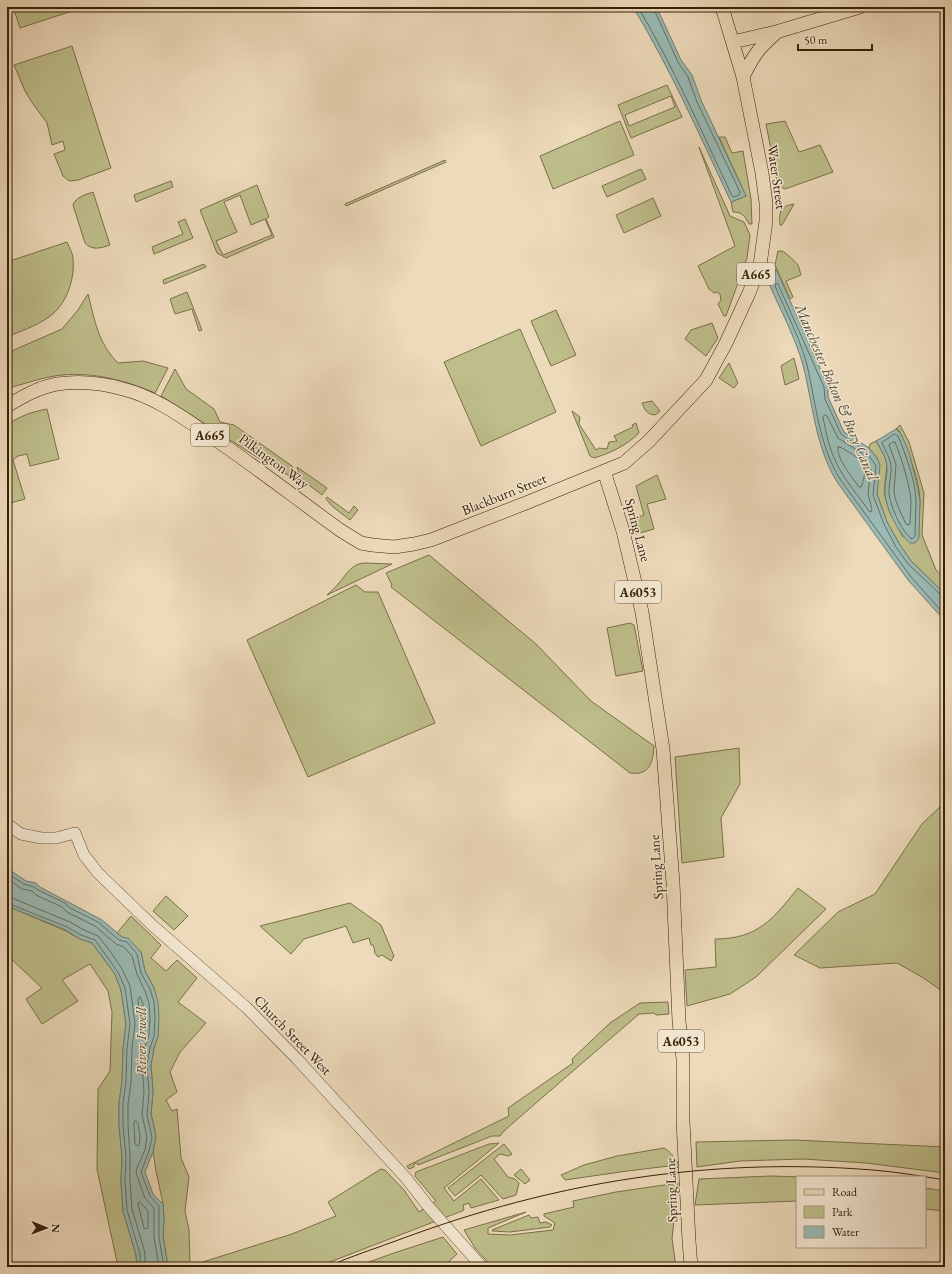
<svg xmlns="http://www.w3.org/2000/svg" width="952" height="1274" font-family="'EB Garamond',serif">
  <style>
    .green { fill: #bebe8b; stroke: #7a7048; fill-rule: evenodd }
    .water { fill: #9abab5; stroke: #727d6f }
    .lines { fill: none; stroke-linecap: round; stroke-linejoin: round }
    .shore { stroke: #686e5e; stroke-width: 1 }
    .minor-casing { stroke: #644f33; stroke-width: 12 }
    .major-casing { stroke: #372106; stroke-width: 14 }
    .minor { stroke: #f3e7d2; stroke-width: 11 }
    .major { stroke: #eddaba; stroke-width: 13 }
    .tram { stroke: #372106; stroke-width: 1 }
    .labels { text-anchor: middle; dominant-baseline: central; stroke-width: 3; stroke-linejoin: round; paint-order: stroke }
    .shield { fill: #f3e7d2; stroke: #6f5c43; stroke-width: 1 }
    .shield-label { font-size: 13px; font-weight: bold; fill: #372106 }
    .street-label { font-size: 14px; fill: #372106; stroke: #f3e7d2 }
    .water-label { font-size: 15px; font-style: italic; fill: #554f3b; stroke: #f3e7d2 }
  </style>
  <rect width="100%" height="100%" fill="#eddaba"/>
  <filter id="stains"><feTurbulence type="fractalNoise" baseFrequency=".005" numOctaves="4"/><feColorMatrix values="0 0 0 0 .2 0 0 0 0 .09 0 0 0 0 .02 0 0 0 .5 -.17"/></filter>
  <radialGradient id="worn" r=".72"><stop offset=".6" stop-color="#630" stop-opacity="0"/><stop offset="1" stop-color="#630" stop-opacity=".3"/></radialGradient>
  <path class="green" d="M13,7H84L20,28Z
    M72,46L111,168L78,180L69,181L63,176L54,154L65,150L63,141L52,145L47,123L33,104L25,91L14,65Z
    M667,85L682,117L631,138L618,105ZM671,96L675,107L629,126L625,115Z
    M620,121L634,155L553,189L540,156Z
    M785,121L799,152L820,145L833,172L785,189L778,186L766,124Z
    M719,137H725L732,153L743,151L751,199L752,224H749C745,216 742,212 733,212L731,202L746,196Z
    M699,147L730,216L744,222L750,235L747,258L726,316H724L718,304L721,300L720,294L717,292L714,293L709,289L698,266L735,246Z
    M445,160L446,162L346,206L345,204Z
    M641,169L646,179L607,197L602,186Z
    M171,181L173,187L136,202L134,195Z
    M257,185L269,217L266,219L274,237L226,258L217,253L200,210ZM240,195L251,225L265,219L272,235L223,255L216,241L237,232L224,202Z
    M93,192L110,245C101,248 92,251 85,243L73,205C76,197 85,195 93,192Z
    M653,198L661,216L624,233L616,215Z
    M794,204L782,225H780C779,212 780,206 794,204Z
    M185,219L193,238L154,254L152,247L183,234L178,222Z
    M67,242C69,247 73,254 73,259C75,280 66,305 49,317C36,326 21,331 7,337V262Z
    M778,251H782C785,252 796,262 798,265C799,267 800,272 801,275L786,281L793,297L790,299L775,265Z
    M204,264L206,267L164,284L163,280Z
    M187,292L202,330L199,331L192,309L175,314L170,299Z
    M88,294C95,321 98,343 118,363L143,361L168,368L155,393C127,381 94,372 63,375C46,376 28,383 12,387L7,390V353L62,329L78,310Z
    M556,310L576,355L551,366L531,321Z
    M712,323L718,338L706,356L685,339L691,330Z
    M520,329L556,412L481,446L444,362Z
    M794,358L799,379L785,385L781,366Z
    M729,363L738,383L734,388L719,378Z
    M175,369L186,389L214,409L220,422L234,425L292,466L297,480L266,463L161,396Z
    M652,401L660,411L655,415C646,414 645,410 642,403Z
    M47,409L59,459L30,466L27,454L18,456L13,460L25,499L7,504V425C20,416 31,412 47,409Z
    M572,411L580,417L579,424L596,450L599,448L607,449L609,442L617,441L614,436L633,427L632,425L636,423L639,433C627,445 611,453 594,458L590,456Z
    M900,425L909,442L924,493L922,535L936,570L945,578V594L911,561L900,545L887,522L877,494V458L869,448L870,444L876,441L885,457L887,465L884,492L886,500L890,513L903,537L919,526C919,517 920,508 920,500C919,476 907,452 899,430L896,429Z
    M297,467L327,488L322,495L301,479Z
    M657,475L666,499L647,504L654,529L636,534L632,519L644,515L636,486Z
    M327,497L349,513L354,506L358,510L350,520L333,507L326,499Z
    M429,555L536,644L591,701L654,746C653,762 650,776 630,773L391,587L392,585L386,573Z
    M364,563L392,564L327,595C331,591 336,587 339,583C347,574 351,564 364,563Z
    M356,585L365,592H378L435,723L308,777L247,640Z
    M630,623L634,625L643,671L616,676L607,628Z
    M739,748L740,784L721,818L724,857L682,863L675,757Z
    M945,802V993L922,977L897,963L820,968L794,955L838,912L875,894L922,824Z
    M798,888L826,909L756,977L730,994L687,1006L685,970L716,967L715,939C758,939 773,919 798,888Z
    M166,896L188,916L174,930L153,911Z
    M350,903L381,925L394,956L391,961L382,955L378,957L374,952L375,951L373,945H371L369,938L353,943L346,926L304,939L291,954L260,926Z
    M7,906L66,931L80,939L92,943L115,974L121,990L126,1024L123,1048L122,1082L119,1103V1125L122,1157L121,1181L123,1211L136,1255L137,1267H118L97,1169L98,1089L110,1071L112,1012L108,991L90,964L62,980L78,1001L42,1024L26,999L42,988L7,955Z
    M131,916L161,945L151,958L166,971L177,960L197,978L178,1002L206,1023L180,1052L170,1072L177,1092L166,1100L172,1111L177,1109L181,1158L189,1177L185,1211L189,1230L190,1266L292,1234L336,1216L328,1202L381,1169L385,1170L404,1190L419,1212L436,1201L415,1176L416,1172L489,1144L499,1143L444,1188L454,1201L481,1179L499,1200L471,1208L469,1203L463,1205L464,1210L462,1211L317,1267H168L163,1236L164,1218L163,1204L156,1171L153,1152L156,1136L151,1114L153,1092L151,1065L154,1048L158,1036L154,988L145,971L141,952L117,933Z
    M668,1002L669,1014L656,1015L654,1013L639,1014L536,1103L505,1130L500,1136H492L418,1165L417,1163L414,1164V1167L409,1169L407,1166L509,1116L508,1108L573,1063L572,1059L610,1023L640,1003Z
    M794,1140L945,1147V1173L866,1163L803,1159L740,1161L697,1167L696,1142Z
    M504,1144L512,1154L509,1156L500,1154L494,1159L508,1177L515,1179L519,1183L516,1195L503,1199L481,1175L455,1196L448,1188Z
    M664,1148C672,1153 676,1159 680,1168L669,1166L627,1171L565,1180L561,1175L584,1165L617,1156Z
    M521,1169L530,1180L525,1184L514,1175Z
    M771,1176L805,1177H797V1201L695,1205L699,1179Z
    M678,1183L672,1239L676,1267H492L475,1248L464,1230L526,1212L488,1228V1234L510,1235L553,1230L555,1223L544,1216V1214L574,1207L573,1201L616,1192Z
    M925,1188L945,1191V1211L925,1209Z
    M529,1215L531,1218L538,1217L540,1223L546,1222L552,1225L550,1227L510,1232L492,1231V1230Z
    M443,1237L457,1254L443,1267H355L394,1253Z"/>
  <path class="water" d="M633,7H656L657,8L681,60L692,75L701,100L746,196L731,202C700,136 671,70 633,7Z
    M776,269L828,386V397L844,432L869,448L877,458L880,465L877,494L887,522L900,545L911,561L945,594V621L908,580L837,482C815,446 813,404 803,365C795,337 781,311 770,286Z
    M896,429L901,434L909,452L918,489L920,501L919,538L915,543H910C898,532 885,508 885,491C885,485 886,479 887,472C888,460 882,451 876,441Z
    M7,868L26,881L36,883L40,887L102,920L122,937L128,938L141,952L145,971L154,988L158,1002L159,1018L158,1037L154,1048L151,1065L153,1092L151,1114L156,1136L153,1152L145,1172L153,1194L163,1204L164,1218L163,1236L168,1267H137L136,1255L123,1211L121,1181L122,1157L119,1125V1103L122,1082L123,1048L126,1024L121,990L115,974L92,943L80,939L66,930L7,906Z"/>
  <g class="lines">
    <path class="shore" d="M638,7C674,68 702,132 732,196L734,197L739,195L740,192L697,102L688,77L678,62L653,7
      M825,415L827,416L838,438L863,454L869,463L871,468L868,494L872,509L871,512L869,511C858,495 844,480 836,462C829,448 826,433 823,417Z
      M895,434L898,436C905,452 916,483 916,501C916,513 915,524 915,536L912,539C902,533 888,502 889,490C889,482 892,474 891,466C890,457 885,450 882,443Z
      M893,442H895C901,457 910,485 911,501C911,508 910,516 910,523L909,525L906,524L899,509L895,498L894,491L896,464L889,445Z
      M838,447H840C859,458 871,463 861,487H859C852,477 836,458 838,447Z
      M945,597L941,595L908,564L896,547L884,524L873,495L876,466L866,451L841,434L825,399L824,387L778,284L776,283L775,286C786,312 800,338 807,365C816,404 819,445 840,479L911,577L945,615
      M7,873L24,884L34,887L38,890L65,903L70,908L98,922L119,940L127,942L137,954L141,973L150,989L154,1002L155,1018L154,1036L150,1048L147,1065L149,1092L147,1115L152,1137L149,1151L141,1172L150,1196L159,1206V1237L164,1267
      M7,878L22,889L32,891L36,895L62,907L67,912L95,926L116,944L124,947L132,956L137,974L145,991L149,1003L150,1018L149,1035L145,1047L142,1065L144,1092L142,1115L147,1137L145,1150L137,1168L136,1173L145,1198L154,1208V1237L159,1267
      M7,898H12L70,922L84,930L98,936L110,951L122,969L130,986L135,1024L132,1048L131,1083L128,1104V1125L130,1157V1181L132,1209L145,1253V1267
      M7,903L67,927L81,935L95,940L118,972L125,988L130,1024L127,1048L126,1082L123,1103V1125L126,1157L125,1181L127,1210L140,1254V1267
      M140,997L143,1004L144,1018L142,1020L140,1019L138,1000Z
      M136,1121L138,1123L140,1137L139,1145L138,1146L135,1144L134,1125V1122Z
      M140,1202L148,1211V1227L147,1229L144,1228L138,1204Z"/>
    <defs>
      <path id="minor" d="M7,824L21,834L41,838H56L75,833L84,855L98,873L152,925L247,1008L297,1059L406,1178L428,1206L482,1267"/>
      <path id="major" d="M733,42L776,32L860,7
        M743,77C753,56 758,49 775,34
        M7,406C22,397 39,387 57,384C79,381 102,383 123,389C152,396 178,414 203,431C250,462 294,497 340,530L361,543L372,545L394,547L414,544L431,540L526,503L624,463L649,441L706,380L726,343L749,293L760,265L766,221V203L762,173L743,77L722,7
        M604,471L623,531L642,612L663,749L673,883L679,1021L683,1059V1121L689,1241L691,1267"/>
    </defs>
    <use href="#minor" class="minor-casing"/>
    <use href="#major" class="major-casing"/>
    <use href="#minor" class="minor"/>
    <use href="#major" class="major"/>
    <path class="tram" d="M327,1267C351,1256 377,1248 401,1239C554,1182 710,1157 873,1170C897,1172 921,1176 945,1180"/>
  </g>
  <g class="labels">
    <g class="shield">
      <rect x="737" y="263" width="38" height="22" rx="3"/>
      <rect x="191" y="424" width="38" height="22" rx="3"/>
      <rect x="615" y="581" width="46" height="22" rx="3"/>
      <rect x="658" y="1030" width="46" height="22" rx="3"/>
    </g>
    <g class="shield-label">
      <text x="756" y="274">A665</text>
      <text x="210" y="435">A665</text>
      <text x="638" y="592">A6053</text>
      <text x="681" y="1041">A6053</text>
    </g>
    <g class="street-label">
      <text transform="translate(777 177) rotate(82)">Water Street</text>
      <text transform="translate(274 461) rotate(36)">Pilkington Way</text>
      <text transform="translate(504 494) rotate(-22)">Blackburn Street</text>
      <text transform="translate(638 530) rotate(75)">Spring Lane</text>
      <text transform="translate(656 867) rotate(-94)">Spring Lane</text>
      <text transform="translate(293 1035) rotate(46)">Church Street West</text>
      <text transform="translate(671 1190) rotate(-92)">Spring Lane</text>
    </g>
    <g class="water-label">
      <text transform="translate(837 392) rotate(67)">Manchester Bolton &amp; Bury Canal</text>
      <text transform="translate(140 1041) rotate(-90)">River Irwell</text>
    </g>
  </g>
  <rect width="952" height="1274" fill="none" stroke="#eddaba" stroke-width="24"/>
  <rect x="8" y="8" width="936" height="1258" fill="none" stroke="#372106" stroke-width="2"/>
  <rect x="12" y="12" width="928" height="1250" fill="none" stroke="#372106"/>
  <rect x="796" y="1176" width="130" height="72" fill="#f3e7d2" stroke="#a89880"/>
  <rect x="804" y="1189" width="20" height="6" fill="#eddaba" stroke="#a89880"/>
  <text x="832" y="1196" font-size="12" fill="#372106">Road</text>
  <rect x="804" y="1206" width="20" height="12" fill="#bebe8b" stroke="#a89880"/>
  <text x="832" y="1216" font-size="12" fill="#372106">Park</text>
  <rect x="804" y="1226" width="20" height="12" fill="#9abab5" stroke="#a89880"/>
  <text x="832" y="1236" font-size="12" fill="#372106">Water</text>
  <g transform="translate(46 1228) rotate(91)" stroke="#f3e7d2" stroke-width="3" paint-order="stroke">
  <path d="M0-3L7 15L0 10L-7 15Z" fill="#372106"/>
  <text y="-6" font-size="11" font-weight="bold" text-anchor="middle" fill="#372106">N</text>
  </g>
  <path d="M798 44v6h74v-6" fill="none" stroke="#372106" stroke-width="2"/>
  <text x="804" y="44" font-size="12" fill="#372106" stroke="#f3e7d2" stroke-width="3" paint-order="stroke">50 m</text>
  <rect width="100%" height="100%" filter="url(#stains)"/>
  <rect width="100%" height="100%" fill="url(#worn)"/>
</svg>
